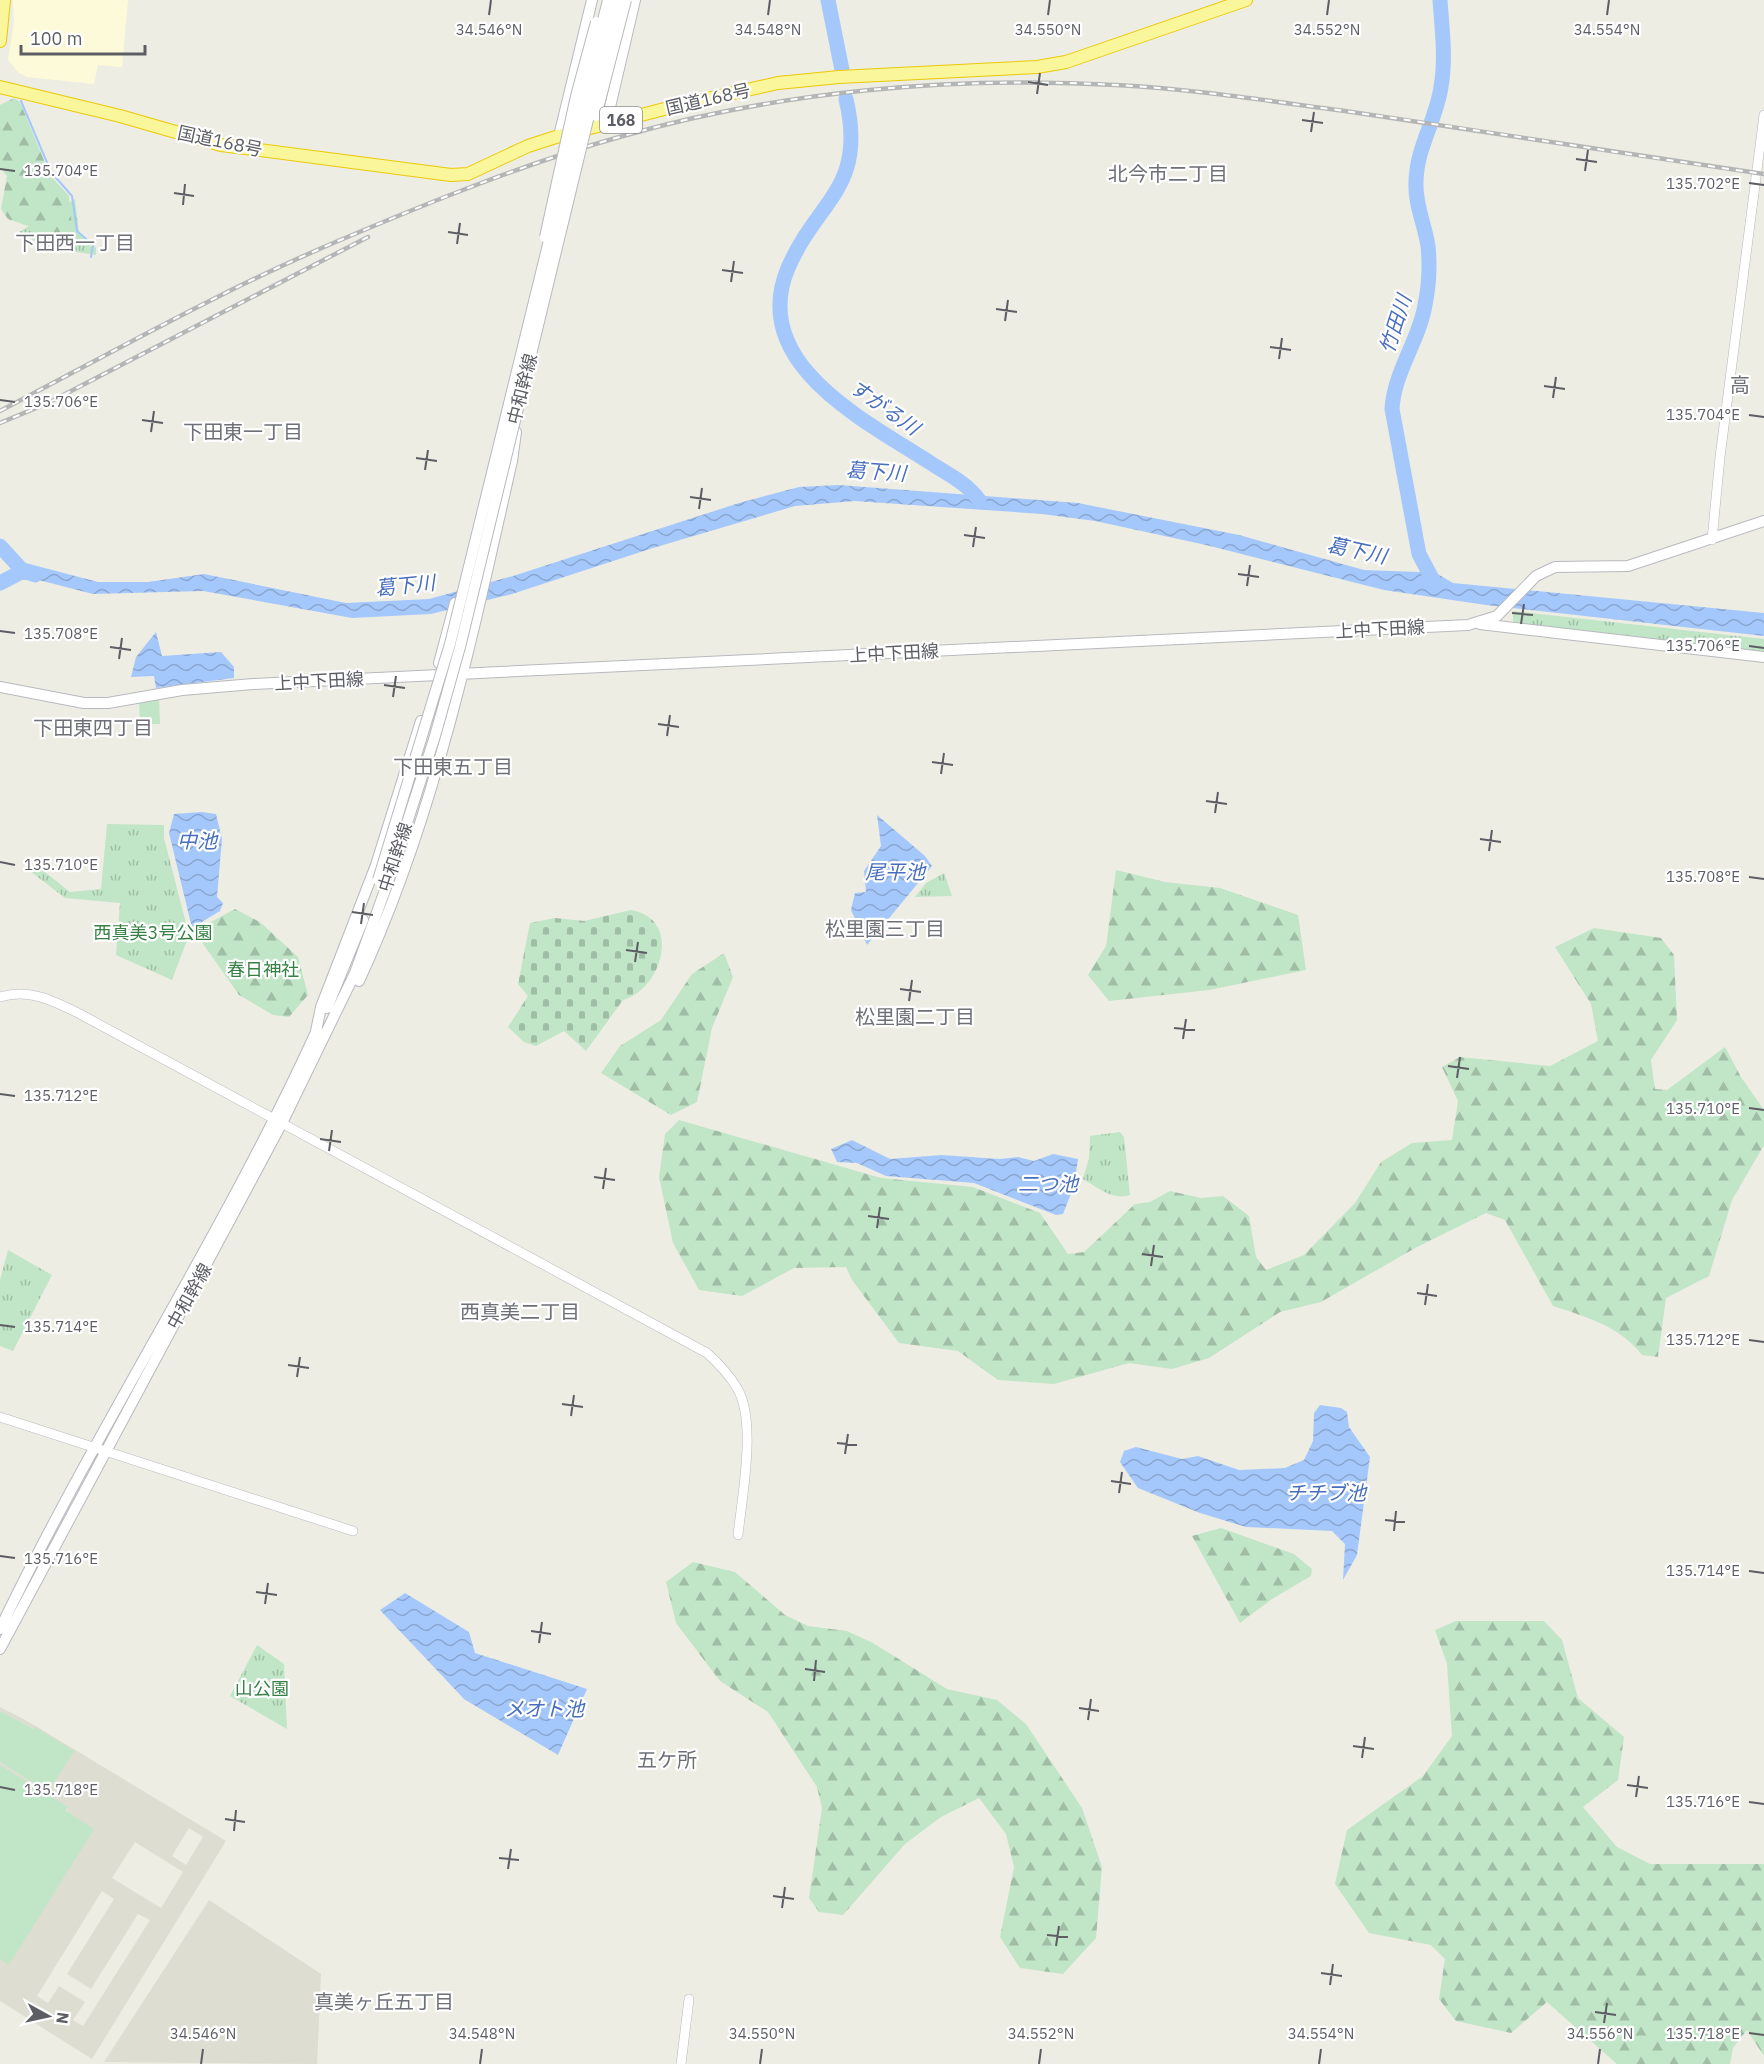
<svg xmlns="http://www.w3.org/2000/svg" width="1764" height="2064" font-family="'IBM Plex Sans','Noto Sans JP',sans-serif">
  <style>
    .commercial { fill: #fdfada }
    .education { fill: #deddd2; fill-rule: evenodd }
    .grass { fill: url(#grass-tufts) }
    .forest { fill: url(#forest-firs) }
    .cemetery { fill: url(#cemetery-stones) }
    .pitch { fill: #c1e5c7 }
    .water { fill: url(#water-waves) }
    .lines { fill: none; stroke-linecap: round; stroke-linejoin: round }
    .stream { stroke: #a5c8fc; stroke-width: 2 }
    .river { stroke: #a5c8fc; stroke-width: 15 }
    .tertiary-casing { stroke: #b6b8bd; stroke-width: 10 }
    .secondary-casing { stroke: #b7b9bf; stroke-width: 12 }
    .trunk-casing { stroke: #eac907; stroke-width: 14 }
    .tertiary { stroke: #fff; stroke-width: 9 }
    .secondary { stroke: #fff; stroke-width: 10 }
    .trunk { stroke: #faf69c; stroke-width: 12 }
    .rail-casing { stroke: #b4b5b5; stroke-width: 4.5 }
    .rail { stroke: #fff; stroke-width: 2; stroke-dasharray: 7; stroke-linecap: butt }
    .secondary-bridge-casing { stroke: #b7b9bf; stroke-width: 12; stroke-linecap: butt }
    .secondary-bridge { stroke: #fff; stroke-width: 10 }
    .ticks { fill: none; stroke: #5c5e64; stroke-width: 2 }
    .labels { text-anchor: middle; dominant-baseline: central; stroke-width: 4.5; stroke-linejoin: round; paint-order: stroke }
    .shield { fill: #fff; stroke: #8d8e92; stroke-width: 1.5 }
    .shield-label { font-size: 16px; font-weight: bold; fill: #5c5e64 }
    .street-label { font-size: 18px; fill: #5c5e64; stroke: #fff }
    .park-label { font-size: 18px; fill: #368046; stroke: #fff }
    .neighbourhood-label { font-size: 20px; fill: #6d7076; stroke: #fff }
    .water-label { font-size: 20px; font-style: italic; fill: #486ebf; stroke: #fff }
    .ticks-label { font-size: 15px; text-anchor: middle; fill: #5c5e64; stroke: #fff; stroke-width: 4.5; stroke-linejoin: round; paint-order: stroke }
  </style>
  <defs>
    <pattern id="grass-tufts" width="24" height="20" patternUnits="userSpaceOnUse" patternTransform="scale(1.5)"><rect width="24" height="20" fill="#c1e5c7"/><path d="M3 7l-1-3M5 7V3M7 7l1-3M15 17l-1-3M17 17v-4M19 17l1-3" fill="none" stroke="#a0bda5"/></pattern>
    <pattern id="forest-firs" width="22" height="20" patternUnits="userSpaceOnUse" patternTransform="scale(1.5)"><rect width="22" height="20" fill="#c1e5c7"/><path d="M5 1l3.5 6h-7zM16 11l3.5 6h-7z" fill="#a0bda5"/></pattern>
    <pattern id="cemetery-stones" width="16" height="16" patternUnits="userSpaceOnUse" patternTransform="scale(1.5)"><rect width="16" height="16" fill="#c1e5c7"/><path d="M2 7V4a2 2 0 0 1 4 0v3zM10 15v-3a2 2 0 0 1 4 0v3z" fill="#a0bda5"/></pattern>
    <pattern id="water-waves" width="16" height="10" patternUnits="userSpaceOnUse" patternTransform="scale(1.5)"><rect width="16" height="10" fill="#a5c8fc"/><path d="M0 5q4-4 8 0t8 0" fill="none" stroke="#8aa6d0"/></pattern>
  </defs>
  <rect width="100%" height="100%" fill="#eeede4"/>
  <path class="commercial" d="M13,0H128L122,67L98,65L94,84L27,77L19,73L8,60L14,22Z"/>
  <path class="education" d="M0,1707L29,1722L226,1841L92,2059L0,2001V1959L10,1964L68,1808L0,1765V1762L48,1792L34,1729L0,1711ZM189,1828L203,1837L186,1865L172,1856ZM135,1842L183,1872L161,1908L112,1878ZM102,1891L114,1899L67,1974L91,1989L138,1914L150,1920L83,2026L73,2020L85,2002L59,1986L48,2003L37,1996Z
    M209,1900L321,1974L317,2064L104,2062Z"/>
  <path class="grass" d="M75,199L79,232L96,248V255L45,247L19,232Z
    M1513,611L1764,639V654L1521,626L1513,621Z
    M159,697L160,724H140L139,701Z
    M107,824L164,825V838L189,935L172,980L116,955L120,903L65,898L26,868L36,865L70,892L101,889Z
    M944,873L952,896L915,897L926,883Z
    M1120,1132L1124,1137L1130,1195C1114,1201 1096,1187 1083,1179L1089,1158L1090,1136Z
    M8,1250L52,1275L13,1351L0,1346V1280Z
    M257,1645L284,1664L287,1729L230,1696Z"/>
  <path class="forest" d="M14,98L20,102L50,175L69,196L72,226L84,240L82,245L8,219L1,209L7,176L0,167V105Z
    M1116,870L1165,882L1220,888L1298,915L1306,970L1209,990L1109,1001L1088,975L1106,946Z
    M235,909L260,922L298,957L308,995L289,1017L273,1015L239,995L194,931Z
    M1594,928L1661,938L1674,955L1677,1020L1651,1060L1655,1089L1667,1090L1725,1047L1741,1077L1764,1110V1145L1732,1200L1709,1276L1666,1298L1658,1357L1642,1355C1620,1326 1586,1317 1553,1306L1505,1220L1486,1213L1417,1247L1321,1302L1280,1312L1209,1358L1172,1369L1129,1363L1054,1384L998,1380L958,1351L899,1343L852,1280L846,1267L794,1268L742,1296L699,1290L673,1243L659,1177L665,1134L679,1120L881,1178L973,1187L1040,1213L1068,1254L1084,1252L1135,1204L1150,1202L1170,1191L1201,1198L1223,1196L1249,1216L1256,1257L1266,1270L1304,1255L1355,1203L1381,1162L1412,1143L1452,1140L1458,1101L1442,1067L1460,1057L1550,1066L1598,1041L1591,1004L1555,947Z
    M724,953L733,977L712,1028L697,1102L671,1115L601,1073L620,1046L661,1020L692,974Z
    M1221,1528L1294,1554L1312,1569L1311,1576L1272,1599L1240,1623L1192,1536Z
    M693,1562L735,1572L785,1615L808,1626L847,1631L873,1643L947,1689L997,1700L1026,1724L1082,1808L1102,1867L1096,1938L1063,1974L1020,1968L1000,1937L1014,1867L1006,1834L979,1798L941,1817L905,1844L843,1915L819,1912L809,1898L822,1808L817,1787L768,1712L720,1681L676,1623L666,1582Z
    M1456,1621H1544L1562,1640L1578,1698L1624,1737L1618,1780L1583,1807L1617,1847L1650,1864H1764V2056L1747,2030L1733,2048L1730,2064H1617L1547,2002L1511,2033L1456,2021L1439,1999L1445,1959L1431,1945L1369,1933L1335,1884L1347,1830L1423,1776L1452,1736L1447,1664L1435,1630Z"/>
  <path class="cemetery" d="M631,910C683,919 662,989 623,1000L586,1051L564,1031L536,1046L524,1042L508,1027L528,996L518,984L530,923L555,918L584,921Z"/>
  <path class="pitch" d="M0,1711L34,1729L35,1727L74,1751L48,1792L0,1762Z
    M0,1765L68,1807L66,1811L94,1829L9,1965L0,1959Z"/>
  <path class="water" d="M838,485L1078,503L1239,535L1364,570L1419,572L1429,564L1436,573L1453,583L1764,613V636L1486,605L1384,590L1206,545L1095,521L1042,514L855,501L795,506L653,548L512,594L431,614L352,618L203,591L93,594L27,577L17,578L13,567L22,562L98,582H148L204,574L346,603L429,599L513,576L739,503L799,487Z
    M156,632L162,656L221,652L234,667V678L156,688L154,676L131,677L136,657Z
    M202,812L216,814L222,839L217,897L223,903L220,911L192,928L169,833L174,814Z
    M877,815L925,856L932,866L867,945L851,910L855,893L866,892L864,871L881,846Z
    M852,1140L890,1159L941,1155L1000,1159L1018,1157L1034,1161L1053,1154L1078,1159L1074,1186L1063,1214L1056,1215L974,1183L886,1176L857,1163L837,1162L831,1149Z
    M1320,1405L1341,1408L1347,1412L1349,1427L1370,1457L1357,1555L1343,1580L1345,1544L1332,1531L1246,1527L1200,1513L1138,1488L1120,1462L1124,1451L1136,1447L1182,1459L1198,1456L1239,1470L1285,1468L1304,1460L1313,1441L1314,1413Z
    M405,1593L469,1632L475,1653L587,1689L558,1755L464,1699L380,1610Z"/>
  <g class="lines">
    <path class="stream" d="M21,101L51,172L72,196L77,231L93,245L91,257"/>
    <path class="river" d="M828,0L842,70
      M846,99C867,188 818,199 788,268C748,363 864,420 929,462C946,473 967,483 979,500
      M0,546L23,571
      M0,583L23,571L35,575
      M1435,584L1419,554L1392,409C1394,372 1419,341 1425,305C1429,286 1430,266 1428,246C1425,225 1415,205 1416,183C1416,148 1436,121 1441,87C1446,58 1442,29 1440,0"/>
    <defs>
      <path id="tertiary" d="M1712,540L1720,457L1764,115
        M0,997C30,988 54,1001 80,1014L707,1353C718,1363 729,1374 737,1388C757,1421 742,1496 738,1535
        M0,1417L353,1531
        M681,2064L689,1999"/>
      <path id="secondary" d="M606,124L635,0
        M559,136L592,0
        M1480,624L1764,657
        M439,663L455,603
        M0,687L84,703H108L182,690L253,684L1468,625L1497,616L1536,576L1555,567L1628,566L1764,521
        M359,981C435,817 472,637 512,461L516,432
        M327,1008L363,920
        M315,1036L321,1007L376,865L421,721
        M0,1629C98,1425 223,1236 317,1030
        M0,1649L282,1123L355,973L388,882"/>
      <path id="trunk" d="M0,41L4,0
        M0,87L120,116L221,145L451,175L468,174L528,146L559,136L680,105L778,83L839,77L1037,67L1066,62L1246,0"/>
    </defs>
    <use href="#tertiary" class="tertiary-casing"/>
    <use href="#secondary" class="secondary-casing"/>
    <use href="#trunk" class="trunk-casing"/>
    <use href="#tertiary" class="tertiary"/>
    <use href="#secondary" class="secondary"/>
    <use href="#trunk" class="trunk"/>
    <defs>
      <path id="rail" d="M0,411C111,353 222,290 338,241C430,202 526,163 623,136C781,91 952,76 1116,85C1193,89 1269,101 1345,111C1485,131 1624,154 1764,174
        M0,423L46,404L368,237"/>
    </defs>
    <use href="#rail" class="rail-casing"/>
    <use href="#rail" class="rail"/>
    <defs>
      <path id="secondary-bridge" d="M596,116L626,0
        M545,237L576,96L596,22
        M378,880L450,644L608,0
        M388,882L435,736L460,647L617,0"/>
    </defs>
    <use href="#secondary-bridge" class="secondary-bridge-casing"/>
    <use href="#secondary-bridge" class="secondary-bridge"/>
  </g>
  <path class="ticks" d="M489,15L491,0M768,15L770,0M1048,15L1050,0M1327,15L1329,0M1607,15L1609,0M1028,82L1048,85M1037,94L1040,73M1302,120L1323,123M1311,132L1314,112M1576,159L1597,162M0,169L15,171M1585,171L1588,150M1749,183L1764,185M174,193L194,196M183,205L185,184M448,232L468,235M457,244L460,223M722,270L743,273M731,282L734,261M996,309L1017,312M1005,321L1008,300M1270,347L1291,350M1279,359L1282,338M1544,386L1565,389M1553,398L1556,377M0,400L15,402M1749,415L1764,417M142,420L163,423M151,432L154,411M416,458L437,461M425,470L428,450M690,497L711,500M699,509L702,488M964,535L985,538M973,547L976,527M1238,574L1259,577M1247,586L1250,565M1512,613L1533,615M1521,624L1524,604M0,631L15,633M1749,646L1764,648M110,647L131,650M119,659L122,638M384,685L405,688M393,697L396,676M658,724L679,727M667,736L670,715M932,762L953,765M941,774L944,753M1206,801L1227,804M1215,813L1218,792M1480,839L1501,842M1489,851L1492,830M0,862L15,865M1749,877L1764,879M352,912L373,915M361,924L364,903M626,950L647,953M635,962L638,942M900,989L921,992M909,1001L912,980M1174,1028L1195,1030M1183,1039L1186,1019M1448,1066L1469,1069M1457,1078L1460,1057M0,1094L15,1096M1749,1108L1764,1110M320,1139L341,1142M329,1151L332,1130M594,1177L615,1180M603,1189L606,1168M868,1216L889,1219M877,1228L880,1207M1142,1254L1163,1257M1151,1266L1154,1245M1417,1293L1437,1296M1425,1305L1428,1284M0,1325L15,1327M1749,1340L1764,1342M288,1365L309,1368M297,1377L300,1357M562,1404L583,1407M571,1416L574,1395M837,1443L857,1445M845,1454L848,1434M1111,1481L1131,1484M1119,1493L1122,1472M1385,1520L1405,1522M1394,1531L1396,1511M0,1556L15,1558M1749,1571L1764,1573M256,1592L277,1595M265,1604L268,1583M531,1631L551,1634M539,1643L542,1622M805,1669L825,1672M814,1681L816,1660M1079,1708L1099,1711M1088,1720L1091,1699M1353,1746L1374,1749M1362,1758L1365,1737M1627,1785L1648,1788M0,1787L15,1790M1636,1797L1639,1776M1749,1802L1764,1804M225,1819L245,1822M234,1831L236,1810M499,1858L519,1860M508,1869L511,1849M773,1896L794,1899M782,1908L785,1887M1047,1935L1068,1937M1056,1946L1059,1926M1321,1973L1342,1976M1330,1985L1333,1964M1595,2012L1616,2015M1604,2023L1607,2003M1749,2033L1764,2035M201,2064L203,2049M480,2064L482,2049M760,2064L762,2049M1039,2064L1041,2049M1319,2064L1321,2049M1598,2064L1600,2049"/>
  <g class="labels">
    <rect class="shield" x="600" y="107" width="42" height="26" rx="4.5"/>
    <g class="shield-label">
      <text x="621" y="120">168</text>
    </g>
    <g class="street-label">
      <text transform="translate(708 99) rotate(-13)">国道168号</text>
      <text transform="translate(220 141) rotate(12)">国道168号</text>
      <text transform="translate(522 389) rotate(-76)">中和幹線</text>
      <text transform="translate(1380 629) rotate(-3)">上中下田線</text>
      <text transform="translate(894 653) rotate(-3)">上中下田線</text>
      <text transform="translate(319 681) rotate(-3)">上中下田線</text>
      <text transform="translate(395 857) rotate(-72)">中和幹線</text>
      <text transform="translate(189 1296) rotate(-61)">中和幹線</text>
    </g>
    <g class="park-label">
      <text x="153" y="932">西真美3号公園</text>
      <text x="263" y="969">春日神社</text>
      <text x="262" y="1688">山公園</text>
    </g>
    <g class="neighbourhood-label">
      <text x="1168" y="173">北今市二丁目</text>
      <text x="75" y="242">下田西一丁目</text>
      <text x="1740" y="384">高</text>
      <text x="243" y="431">下田東一丁目</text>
      <text x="93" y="727">下田東四丁目</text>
      <text x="453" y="766">下田東五丁目</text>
      <text x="885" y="928">松里園三丁目</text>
      <text x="915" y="1016">松里園二丁目</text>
      <text x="520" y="1311">西真美二丁目</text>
      <text x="667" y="1759">五ケ所</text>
      <text x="384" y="2001">真美ヶ丘五丁目</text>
    </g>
    <g class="water-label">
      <text transform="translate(1395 324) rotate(-72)">竹田川</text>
      <text transform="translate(885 407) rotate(35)">すがる川</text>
      <text transform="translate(876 471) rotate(4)">葛下川</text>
      <text transform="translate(1357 550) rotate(12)">葛下川</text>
      <text transform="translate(405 585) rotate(-6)">葛下川</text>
      <text x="197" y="840">中池</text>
      <text x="895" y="871">尾平池</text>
      <text x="1048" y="1183">二つ池</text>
      <text x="1326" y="1492">チチブ池</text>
      <text x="544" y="1708">メオト池</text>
    </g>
  </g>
  <g class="ticks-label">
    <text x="489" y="35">34.546°N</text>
    <text x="768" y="35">34.548°N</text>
    <text x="1048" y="35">34.550°N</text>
    <text x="1327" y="35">34.552°N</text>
    <text x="1607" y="35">34.554°N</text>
    <text x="61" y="176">135.704°E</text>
    <text x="1703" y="189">135.702°E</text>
    <text x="61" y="407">135.706°E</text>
    <text x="1703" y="420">135.704°E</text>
    <text x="61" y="639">135.708°E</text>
    <text x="1703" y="651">135.706°E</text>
    <text x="61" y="870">135.710°E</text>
    <text x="1703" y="882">135.708°E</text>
    <text x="61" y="1101">135.712°E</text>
    <text x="1703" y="1114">135.710°E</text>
    <text x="61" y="1332">135.714°E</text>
    <text x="1703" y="1345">135.712°E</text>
    <text x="61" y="1564">135.716°E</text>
    <text x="1703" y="1576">135.714°E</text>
    <text x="61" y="1795">135.718°E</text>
    <text x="1703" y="1807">135.716°E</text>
    <text x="1703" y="2039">135.718°E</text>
    <text x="203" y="2039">34.546°N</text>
    <text x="482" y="2039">34.548°N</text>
    <text x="762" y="2039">34.550°N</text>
    <text x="1041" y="2039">34.552°N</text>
    <text x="1321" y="2039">34.554°N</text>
    <text x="1600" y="2039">34.556°N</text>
  </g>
  <g transform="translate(48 2016) rotate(98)" stroke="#ffffff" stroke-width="4.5" paint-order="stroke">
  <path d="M0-4.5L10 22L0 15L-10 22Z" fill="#5c5e64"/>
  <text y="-9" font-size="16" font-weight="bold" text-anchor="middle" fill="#5c5e64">N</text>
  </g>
  <path d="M21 45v9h124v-9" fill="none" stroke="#5c5e64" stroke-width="3"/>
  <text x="30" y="45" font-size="18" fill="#5c5e64" stroke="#ffffff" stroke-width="4.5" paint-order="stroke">100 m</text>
</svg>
